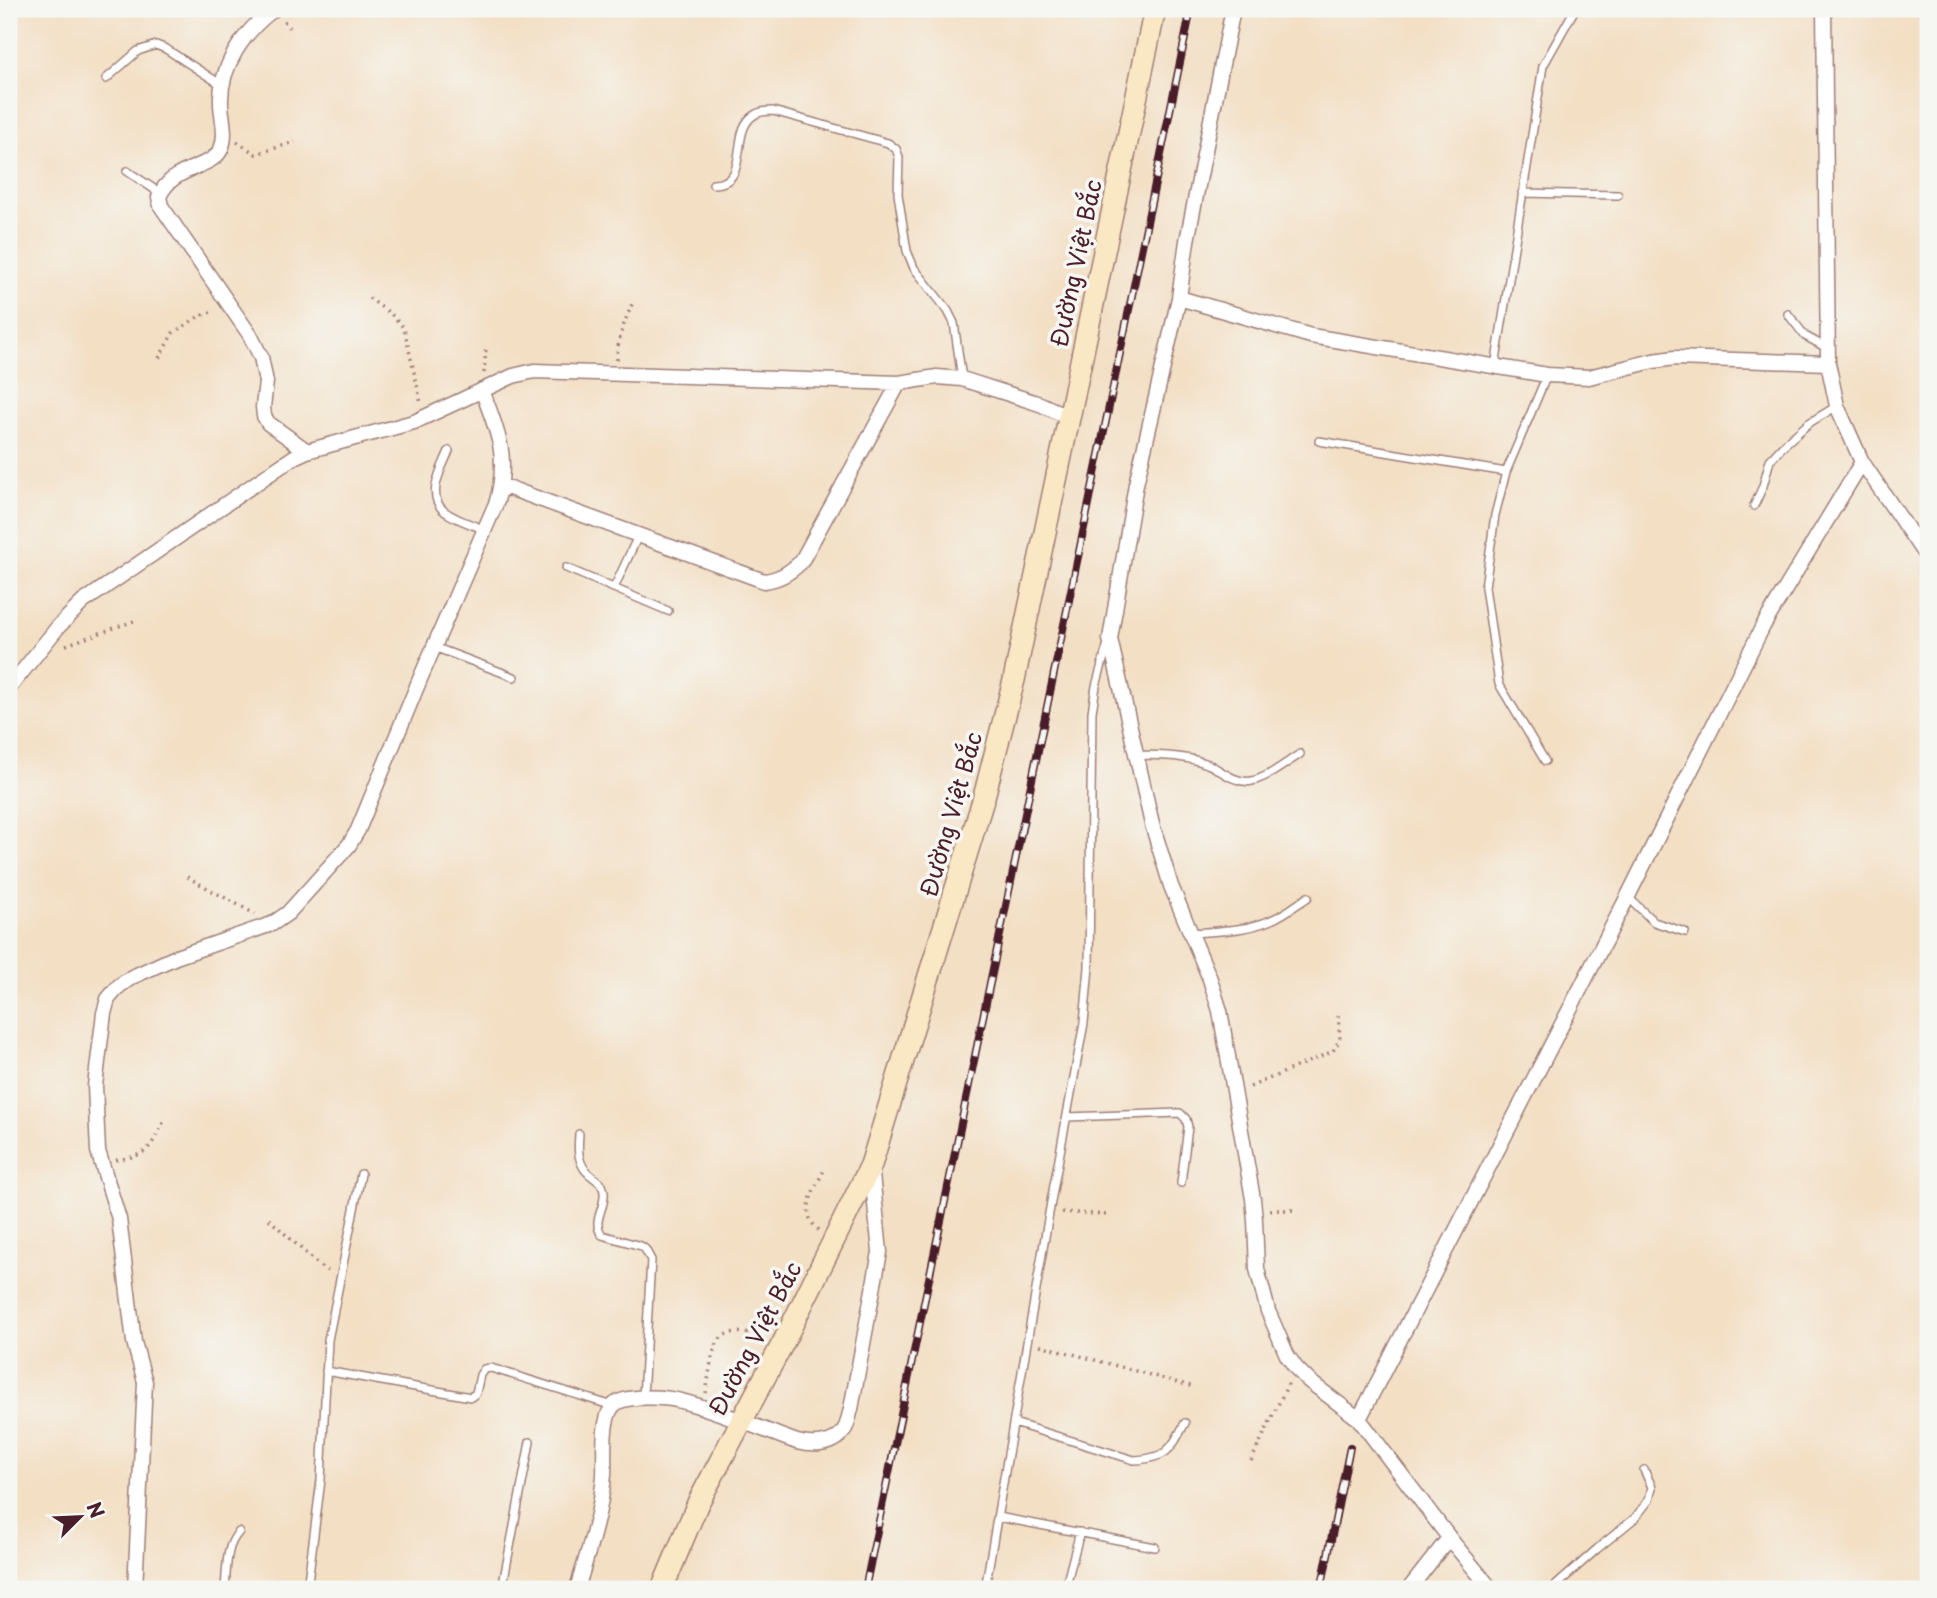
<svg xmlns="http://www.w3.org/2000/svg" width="1937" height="1598" font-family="'Playpen Sans',sans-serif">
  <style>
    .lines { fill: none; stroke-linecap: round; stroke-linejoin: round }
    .lane-casing { stroke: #9e7f78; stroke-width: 10 }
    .street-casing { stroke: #9e7f78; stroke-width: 17 }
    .secondary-casing { stroke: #9e7f78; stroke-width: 24 }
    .path { stroke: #9e7f78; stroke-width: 3.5; stroke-dasharray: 2 5; stroke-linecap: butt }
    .lane { stroke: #fff; stroke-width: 7 }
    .street { stroke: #fff; stroke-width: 14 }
    .secondary { stroke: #fae7c3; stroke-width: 21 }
    .rail-casing { stroke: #4a1f2b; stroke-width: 8 }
    .rail { stroke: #f6f6f2; stroke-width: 5; stroke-dasharray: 16; stroke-linecap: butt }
    .labels { text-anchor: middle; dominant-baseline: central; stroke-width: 7; stroke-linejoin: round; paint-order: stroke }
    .street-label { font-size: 23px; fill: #4a1f2b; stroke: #f6f6f2 }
  </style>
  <rect width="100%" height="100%" fill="#f6f6f2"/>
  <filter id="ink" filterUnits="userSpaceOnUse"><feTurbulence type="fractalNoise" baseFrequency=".0143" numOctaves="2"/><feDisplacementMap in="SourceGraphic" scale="14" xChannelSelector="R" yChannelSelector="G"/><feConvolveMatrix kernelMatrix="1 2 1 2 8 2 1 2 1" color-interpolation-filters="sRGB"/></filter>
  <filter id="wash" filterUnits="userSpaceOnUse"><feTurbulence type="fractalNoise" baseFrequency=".00686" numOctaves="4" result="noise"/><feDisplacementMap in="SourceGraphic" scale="28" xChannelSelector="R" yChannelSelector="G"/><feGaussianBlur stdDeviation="1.57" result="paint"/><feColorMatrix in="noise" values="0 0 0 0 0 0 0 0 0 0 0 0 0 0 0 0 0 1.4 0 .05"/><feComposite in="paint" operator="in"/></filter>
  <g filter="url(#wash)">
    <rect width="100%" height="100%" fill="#f3dfc4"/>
  </g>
  <g filter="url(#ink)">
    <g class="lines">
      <defs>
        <path id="lane" d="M106,79L138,51L156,45L166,49L222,85
          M127,171L160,193
          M713,184C753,184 727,129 756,114C761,111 768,111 773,111L888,143L896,149L899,157L898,194L907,251L914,268L948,311L954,323L962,379
          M1522,193L1618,195
          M1788,314L1805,336L1827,348
          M1495,367L1543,66L1575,9
          M1319,441L1506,472
          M449,451C442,468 426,494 443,510C451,518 474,525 485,530
          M1754,506L1763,486L1770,460L1786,443L1809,423L1837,406
          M566,568L668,611
          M614,588L638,536
          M434,647L514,677
          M1137,755C1160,756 1191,755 1212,766C1224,773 1238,784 1252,781C1269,777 1286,763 1300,754
          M1545,761L1499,684L1485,587L1495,515L1506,472L1547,375
          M1628,897L1654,922L1685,932
          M1190,933C1217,931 1246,931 1271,920C1284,915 1296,905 1308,897
          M1067,1117L1180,1113L1186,1119L1188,1127L1181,1183
          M579,1134C578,1147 577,1160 586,1171C593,1179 603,1181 604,1192C606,1208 591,1221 602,1235L641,1246L645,1249L651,1260L643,1397
          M326,1371L471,1397L476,1393L480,1375L484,1369L491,1368L613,1406
          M1014,1423L1134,1460C1167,1458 1170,1451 1185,1423
          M998,1517L1155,1547
          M225,1589C227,1570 225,1546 239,1532
          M307,1589L321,1480L328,1340L361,1174
          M502,1589L530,1442
          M985,1589L1052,1196L1084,1023L1089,967L1092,712L1096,686L1108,643
          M1065,1589L1080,1532
          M1552,1589L1597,1549L1635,1518L1649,1500L1652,1487L1644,1470"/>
        <path id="street" d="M274,9C244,31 219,67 221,105C222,119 227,136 221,149C213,169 172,165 159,197L161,206L250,335L261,357L266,382L263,407L264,416L268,423L307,451
          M1233,9L1187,241L1179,298L1136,484L1110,639L1152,824L1171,886L1210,979L1220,1011L1253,1199L1255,1220L1257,1269L1268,1311L1287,1355L1296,1368L1309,1381L1359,1419L1454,1544L1491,1589
          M1824,9L1828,363L1837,406L1862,462L1928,559
          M1179,298L1311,336L1547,375L1589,377L1653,361L1675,358L1828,363
          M501,485L764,581C780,579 789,573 801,562L899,383
          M9,688L58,627L83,602L294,457L307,451L414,422L513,376L534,371L899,383L937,377L962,379L1040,404L1069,417
          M1359,1419L1628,896L1763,626L1862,462
          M135,1589L145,1382L134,1342L119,1219L98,1151L95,1086L104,1013L108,999L119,986L132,977L176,957L272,924L288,913L349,845L358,830L420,679L497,501C509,455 498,433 482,390
          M577,1589C588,1552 601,1514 604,1475C605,1457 601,1420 613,1406C623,1394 666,1397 681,1401C718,1410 760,1429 797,1442C812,1446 835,1446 844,1430C848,1425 849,1415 851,1409L880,1252L871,1165
          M1409,1589L1449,1538"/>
        <path id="secondary" d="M662,1589L698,1503L784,1341L871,1165L984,797L1014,680L1155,9"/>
      </defs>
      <use href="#lane" class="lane-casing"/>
      <use href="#street" class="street-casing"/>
      <use href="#secondary" class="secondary-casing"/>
      <path class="path" d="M284,21L292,30
        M237,142L256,154L295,142
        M369,298L391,314L404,328L421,403
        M159,358L173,333L198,317L214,311
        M617,360C617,338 625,321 633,302
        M484,373L486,348
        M66,645L134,621
        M187,877L255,914
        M1250,1087L1333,1051L1340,1039L1338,1013
        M116,1160C150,1155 149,1149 164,1121
        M1270,1210H1294
        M1062,1212L1107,1215
        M269,1219L322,1268L331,1272
        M819,1230C797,1213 815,1189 824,1170
        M1040,1345L1194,1387
        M706,1393C709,1378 711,1341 725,1335C737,1329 753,1335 765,1337
        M1251,1461L1289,1382"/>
      <use href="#lane" class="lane"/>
      <use href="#street" class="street"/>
      <use href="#secondary" class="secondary"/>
      <defs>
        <path id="rail" d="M865,1589L1191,9
          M1321,1589L1350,1447"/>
      </defs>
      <use href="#rail" class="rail-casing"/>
      <use href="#rail" class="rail"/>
    </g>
  </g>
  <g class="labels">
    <g class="street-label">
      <text transform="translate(1075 263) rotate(-78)">Đường Việt Bắc</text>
      <text transform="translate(950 814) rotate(-74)">Đường Việt Bắc</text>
      <text transform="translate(754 1338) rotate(-62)">Đường Việt Bắc</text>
    </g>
  </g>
  <rect width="1937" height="1598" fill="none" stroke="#f6f6f2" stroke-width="35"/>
  <g transform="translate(80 1517) rotate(66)" stroke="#f6f6f2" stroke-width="5" paint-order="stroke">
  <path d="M0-5L12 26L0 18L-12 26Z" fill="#4a1f2b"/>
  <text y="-10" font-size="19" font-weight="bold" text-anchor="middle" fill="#4a1f2b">N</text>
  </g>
</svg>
